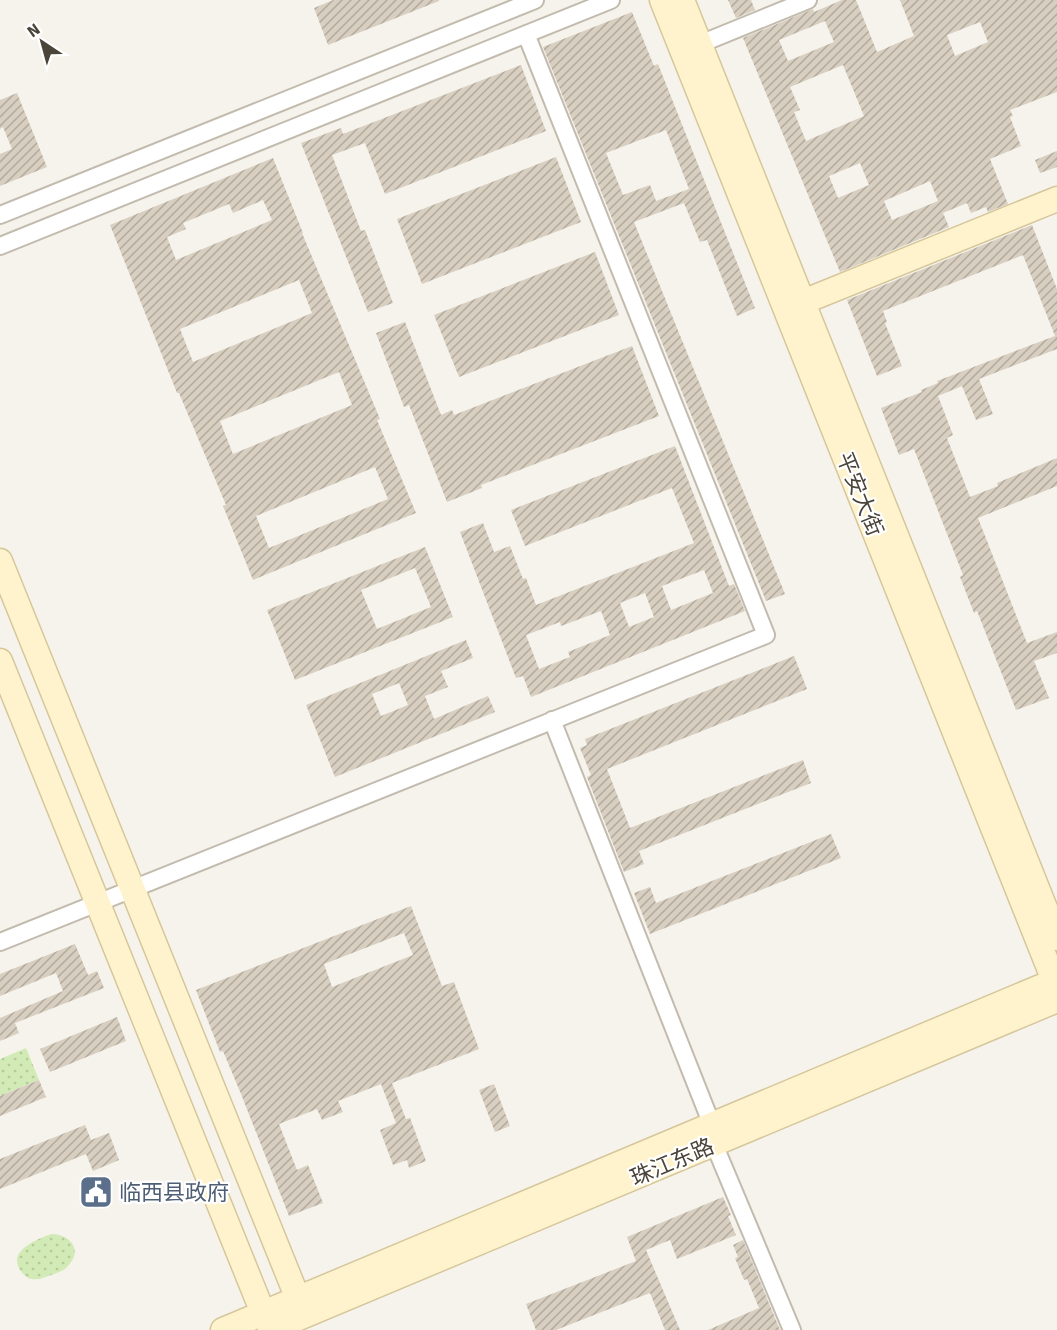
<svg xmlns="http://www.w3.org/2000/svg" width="1057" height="1330" font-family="Signika,'Noto Sans SC',sans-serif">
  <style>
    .grass { fill: url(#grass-dots) }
    .building { fill: url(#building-hatch); fill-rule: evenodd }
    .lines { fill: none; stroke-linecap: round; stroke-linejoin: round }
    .street-casing { stroke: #c2bbae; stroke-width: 20 }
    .secondary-casing { stroke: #d6c79b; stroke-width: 27 }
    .street { stroke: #fff; stroke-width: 16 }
    .secondary { stroke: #fff3cd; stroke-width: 24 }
    .labels { text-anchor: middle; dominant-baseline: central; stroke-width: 4.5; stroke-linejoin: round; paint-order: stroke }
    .street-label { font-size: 22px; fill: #4b4439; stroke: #fff }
    .service-label { font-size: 22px; fill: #4e5e75; stroke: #fff; text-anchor: start }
  </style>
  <defs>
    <pattern id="grass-dots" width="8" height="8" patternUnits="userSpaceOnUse" patternTransform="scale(1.5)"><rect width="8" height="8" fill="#d2eab5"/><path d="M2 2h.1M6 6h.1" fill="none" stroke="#b6ca9c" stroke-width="1.8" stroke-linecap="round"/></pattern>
    <pattern id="building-hatch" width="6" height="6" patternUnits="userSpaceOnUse" patternTransform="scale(1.5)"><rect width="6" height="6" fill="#d8cfc1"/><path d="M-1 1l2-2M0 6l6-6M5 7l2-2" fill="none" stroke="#b1aa9e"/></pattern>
  </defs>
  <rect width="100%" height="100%" fill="#f6f3ec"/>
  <path class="grass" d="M26,1048L39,1080L0,1096V1059Z
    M52,1234C71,1235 83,1250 68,1266C64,1271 57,1273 51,1275C43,1278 36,1281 28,1278C0,1256 32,1240 52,1234Z"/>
  <path class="building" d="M333,0H439V1L328,45L314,8Z
    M728,0H751L755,10L736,18Z
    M842,0H856L877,52L914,36L900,0H1057V92L1010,110L1013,116L1010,117L1021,146L990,159L1008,204L988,212L986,207L971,213L967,203L943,213L949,227L840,272L743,38L813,9L814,12ZM825,21L834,42L788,61L779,40ZM980,22L988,42L955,56L947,35ZM843,65L864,116L806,141L794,112L800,110L790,87ZM860,163L869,185L838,198L829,176ZM930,181L938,201L892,220L884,201Z
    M632,12L654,66L658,64L755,308L737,316L707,240L700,242L684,203L634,222L785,594L766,601L543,47ZM666,130L689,189L656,201L650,185L623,195L606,153Z
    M521,65L546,131L385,194L365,143L332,155L361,231L365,230L393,303L368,312L301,143L341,128L343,134Z
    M17,93L47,167L0,186V154L12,149L3,127L0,129V100Z
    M1057,151V167L1040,173L1035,160Z
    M556,157L581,222L422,284L397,219Z
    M273,158L303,233H302L380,419L377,420L416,513L253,580L223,506L226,505L179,393H177L110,225ZM263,200L272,220L176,260L167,237L186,229L183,223L229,204L233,213ZM299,280L312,313L193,362L180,329ZM339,372L352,405L233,454L220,421ZM375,467L388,499L269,548L256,516Z
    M1032,225L1057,289V349L979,379L993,414L976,420L962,386L938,396L953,435L947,438L970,497L998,486L997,483L1057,458V486L978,518L1027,643L1057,632V653L1034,661L1049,698L1016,710L977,611L974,613L960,577L963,575L914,449L899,455L881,408L922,392L921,390L938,383L937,381L1055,336L1023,255L883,311L887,322L885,323L902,366L877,376L847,300Z
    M595,252L619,315L459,377L434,315Z
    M405,322L441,415L452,410L454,415L632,346L659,416L481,485L482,488L447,502L409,405L404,407L376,333Z
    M675,446L729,586L734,584L745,611L531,697L523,676L516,678L460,532L483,523L494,552L510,546L523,579L526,578L536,605L694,543L672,488L525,546L511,510ZM704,570L713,593L671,610L662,586ZM645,593L654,617L629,627L620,603ZM601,611L610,635L568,652L570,657L539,669L526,635L560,622L561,626Z
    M425,547L453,617L295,680L267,610ZM415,568L431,607L377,629L361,590Z
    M466,640L473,658L441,671L448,687L425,696L434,719L488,696L495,712L335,777L306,705ZM399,683L408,705L381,716L372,694Z
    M794,656L807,689L607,769L630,828L803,760L811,783L639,851L644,864L624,872L587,777L591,775L580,748L587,745L585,739Z
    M831,834L841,858L650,934L634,893L650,887L656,903Z
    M411,906L442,986L454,982L479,1049L392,1083L406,1119L410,1118L426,1161L409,1168L407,1160L393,1165L380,1130L396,1123L381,1084L338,1101L343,1112L322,1120L317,1109L279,1124L297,1170L308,1165L323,1203L289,1216L241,1094L223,1051L220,1052L196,990ZM404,933L413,955L332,987L324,964Z
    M75,944L88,975L97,971L104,988L15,1023L19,1033L0,1041V1018L63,991L56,973L0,996V974Z
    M117,1017L126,1041L50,1072L40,1049Z
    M39,1080L46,1097L0,1116V1096Z
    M494,1084L510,1126L495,1132L479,1090Z
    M85,1125L91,1140L109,1133L119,1160L93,1171L86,1154L0,1189V1159Z
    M723,1197L731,1215L728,1216L736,1235L677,1259L670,1240L646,1250L680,1330H665L650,1293L556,1330H536L526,1304L636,1261L627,1237Z
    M743,1240L757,1274L780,1330H708L759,1308L747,1279L744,1280L735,1258L738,1257L733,1245Z"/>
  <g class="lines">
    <defs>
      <path id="street" d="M700,44L808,0
        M0,215L535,0
        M0,246L611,0
        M552,720L712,1125
        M0,942L766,635L526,34
        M714,1144L792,1330"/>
      <path id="secondary" d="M662,0L1057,988
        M682,0L1057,938
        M803,302L1057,199
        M0,561L298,1299
        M0,661L263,1313
        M223,1330L1057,980
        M270,1330L1057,1000"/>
    </defs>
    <use href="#street" class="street-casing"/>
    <use href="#secondary" class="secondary-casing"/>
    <use href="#street" class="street"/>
    <use href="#secondary" class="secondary"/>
  </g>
  <defs>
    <symbol id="civic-square" viewBox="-11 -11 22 22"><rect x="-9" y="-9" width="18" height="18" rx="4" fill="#5c6f8a" stroke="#fff"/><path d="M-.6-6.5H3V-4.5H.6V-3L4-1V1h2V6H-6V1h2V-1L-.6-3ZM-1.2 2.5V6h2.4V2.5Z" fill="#fff"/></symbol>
  </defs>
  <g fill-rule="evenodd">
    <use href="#civic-square" x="77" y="1173" width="38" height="38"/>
  </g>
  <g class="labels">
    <g class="street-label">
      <text transform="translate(860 494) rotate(68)">平安大街</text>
      <text transform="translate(672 1162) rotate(-23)">珠江东路</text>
    </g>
    <g class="service-label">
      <text x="119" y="1192">临西县政府</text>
    </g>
  </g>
  <g transform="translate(42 42) rotate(324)" stroke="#ffffff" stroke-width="4.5" paint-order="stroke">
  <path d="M0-4.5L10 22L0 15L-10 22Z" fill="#4b4439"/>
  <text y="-9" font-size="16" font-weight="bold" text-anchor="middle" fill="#4b4439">N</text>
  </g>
</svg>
